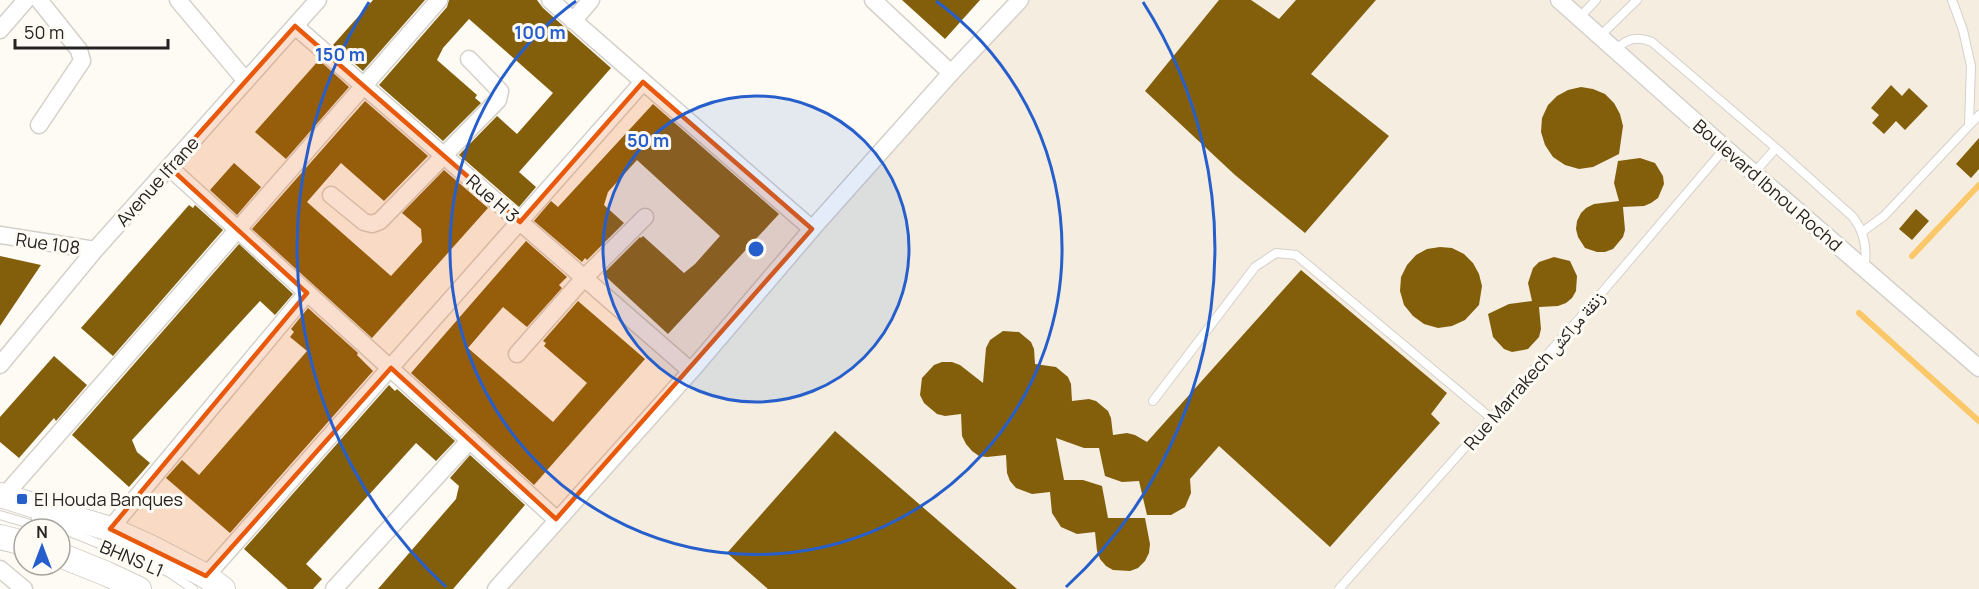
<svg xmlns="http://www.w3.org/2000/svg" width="1979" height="589" font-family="Manrope,'Noto Naskh Arabic',sans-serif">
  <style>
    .built { fill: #f5eee0 }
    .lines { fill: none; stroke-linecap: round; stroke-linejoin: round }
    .stream { stroke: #fac869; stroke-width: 6 }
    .building { fill: #835f0c }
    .lane-casing { stroke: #d4d0ca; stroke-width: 10 }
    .street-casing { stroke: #d4d0ca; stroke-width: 19 }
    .secondary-casing { stroke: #d4d0ca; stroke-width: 26 }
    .lane { stroke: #fff; stroke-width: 8 }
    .street { stroke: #fff; stroke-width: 16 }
    .secondary { stroke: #fff; stroke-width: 24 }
    .marked { fill: #e8590c; fill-opacity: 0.2; stroke: #e8590c; stroke-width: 4.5; stroke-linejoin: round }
    .ring { fill: none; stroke: #265fcc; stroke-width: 3 }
    .poi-dot { fill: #265fcc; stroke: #fefbf4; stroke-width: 2 }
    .labels { text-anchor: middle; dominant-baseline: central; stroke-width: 6; stroke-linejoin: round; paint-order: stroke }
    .street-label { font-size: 18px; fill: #252422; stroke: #fefbf4 }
    .poi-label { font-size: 18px; fill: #252422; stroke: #fefbf4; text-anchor: start }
    .centre { fill: #265fcc; stroke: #fefbf4; stroke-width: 3 }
    .ring-label { font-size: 18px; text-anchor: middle; font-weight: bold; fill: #265fcc; stroke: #fefbf4; stroke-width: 6; stroke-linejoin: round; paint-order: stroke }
  </style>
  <rect width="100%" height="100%" fill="#fefbf4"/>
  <path class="built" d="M1023,0H1979V589H503Z"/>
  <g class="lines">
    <path class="stream" d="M1912,256L1979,185
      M1859,313L1979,421"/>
  </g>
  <path class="building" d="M373,0H425L363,71L333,45Z
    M449,0H537L543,8L611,68L519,172L536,187L519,207L459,155L497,116L517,134L553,93L469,19L443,48L437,60L477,95L475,98L481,103L443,141L379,85L447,7Z
    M902,0H980L945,39Z
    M1219,0H1251L1279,19L1296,0H1376L1311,74L1389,136L1305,233L1235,175L1145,91Z
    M319,60L349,87L286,159L255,132Z
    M1891,85L1902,96L1909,88L1928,106L1905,130L1896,121L1884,134L1872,123L1879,115L1871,108Z
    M1581,87L1593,89L1605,94L1614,103L1620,114L1623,126L1619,154L1593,167L1579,169L1565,165L1553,157L1545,145L1541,132L1542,118L1548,105L1557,96L1568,90Z
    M365,101L428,156L384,201L341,163L307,202L391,276L422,242L421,229L402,213L444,170L488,208L372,338L252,229Z
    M653,104L779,214L668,334L603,274L640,237L641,238L643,236L684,273L695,264L720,236L637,160L608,192L604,205L624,223L587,260L585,258L582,262L534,221L551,201L558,207Z
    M1979,138V169L1971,178L1956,164Z
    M1640,158L1655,163L1663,176L1664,184L1658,198L1651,203L1644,206L1623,207L1625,230L1623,237L1613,249L1605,252H1597L1585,248L1578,237L1576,229L1577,221L1581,213L1586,208L1594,204L1619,201L1614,183L1618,161Z
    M234,163L261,187L237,215L210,190Z
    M189,205L193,208L195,205L223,230L113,356L81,328Z
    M1916,209L1929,221L1912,240L1899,229Z
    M526,241L567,277L559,285L562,288L527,327L503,307L468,348L553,422L587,383L544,346L546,343L543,341L578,301L645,359L534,485L411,373Z
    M239,244L293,294L275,315L260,301L132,440L137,452L150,463L129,487L72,435Z
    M1440,247L1452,248L1464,254L1473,263L1479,274L1482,286L1479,305L1465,320L1452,326L1438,328L1424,324L1413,316L1404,305L1400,291L1401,277L1407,265L1416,255L1427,249Z
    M0,256L41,265L0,326Z
    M1554,257L1570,261L1577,276L1576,291L1572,298L1566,303L1558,306L1539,307L1541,329L1539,337L1528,349L1512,352L1504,349L1493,337L1488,314L1509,304L1532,301L1528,283L1533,268L1539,262Z
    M1301,270L1447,393L1431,414L1440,423L1330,547L1219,446L1190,479L1191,493L1185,507L1171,515H1147L1139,481L1122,482L1105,476L1099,448H1084L1056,438L1064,480H1083L1102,486L1108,518H1145L1150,544L1149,553L1145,561L1138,568L1130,571L1113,570L1106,566L1100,559L1097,551L1095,532L1077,534L1061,527L1052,513L1050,492L1032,494L1016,488L1010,481L1007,473L1006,455L987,457L979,456L972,451L966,444L962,436L961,414L945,416L937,414L924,403L920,395L922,378L934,365L942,362H952L960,365L983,383L986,348L990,340L1003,331L1019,332L1031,342L1034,349L1035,364L1056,367L1068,377L1071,384L1072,401L1089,399L1096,401L1108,411L1111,418L1113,435L1127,433L1135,435L1147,442Z
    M308,308L358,353L357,355L373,371L230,533L166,478L182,460L199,475L307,351L290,337L294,332L291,329Z
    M54,356L87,385L56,421L54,418L19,458L0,442V417Z
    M389,385L395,391L397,389L455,441L436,461L416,443L306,564L322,579L313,589H288L244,549Z
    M835,431L1017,589H768L727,553Z
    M470,455L525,505L453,589H378L456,499L459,486L450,478Z"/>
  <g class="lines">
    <defs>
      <path id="lane" d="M1952,0L1963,30L1971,66L1969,124
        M1579,18L1596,0
        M1600,36L1637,0
        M1616,50C1626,38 1638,36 1652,42L1776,148L1853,217C1865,233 1868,249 1864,268
        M1754,173L1776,148
        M1862,232L1884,216L1979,115
        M1153,401L1255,267L1276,253L1296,255L1491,418
        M0,515L47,529
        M36,518L168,572L193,589
        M1339,589L1587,310L1725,148"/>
      <path id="street" d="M178,0L246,81
        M550,0L812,229
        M873,0L951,73
        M1559,0L1725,148L1979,368
        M573,21L591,0
        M295,26L691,371
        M0,30L26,0
        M39,125L82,61L79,50L39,0
        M169,167L556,519
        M331,195L364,222L372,224L380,221L498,100L500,91L469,59
        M0,235L95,250
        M517,354L584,278L645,217
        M0,365L95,250L318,0
        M4,496L439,0
        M110,529L307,293
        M0,569L24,589
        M206,576L643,82
        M334,589L470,440
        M496,589L691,371L812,229L951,73L1020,0"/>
      <path id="secondary" d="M0,495L110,529L148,546L206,576L223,589
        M0,537L24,543
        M60,555L107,574L139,589"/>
    </defs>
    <use href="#lane" class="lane-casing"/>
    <use href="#street" class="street-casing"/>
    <use href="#secondary" class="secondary-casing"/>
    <use href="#lane" class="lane"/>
    <use href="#street" class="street"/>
    <use href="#secondary" class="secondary"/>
  </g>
  <path class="marked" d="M295,26L520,222L643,82L812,229L556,519L391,368L206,576L110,529L307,293L169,167Z"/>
  <circle cx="756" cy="249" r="153" fill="#265fcc" fill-opacity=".12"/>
  <g class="ring">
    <circle cx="756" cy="249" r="153"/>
    <path d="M936 1A306 306 0 1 1 576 1"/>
    <path d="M446 587A459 459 0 0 1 369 2M1143 2A459 459 0 0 1 1066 587"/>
  </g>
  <rect class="poi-dot" x="16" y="493" width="12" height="12" rx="3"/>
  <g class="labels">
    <g class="street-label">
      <text transform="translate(157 181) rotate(-48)">Avenue Ifrane</text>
      <text transform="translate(1768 185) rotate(41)">Boulevard Ibnou Rochd</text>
      <text transform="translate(493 198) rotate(41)">Rue H 3</text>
      <text transform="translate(48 243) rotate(8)">Rue 108</text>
      <text transform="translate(1534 370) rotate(-49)">Rue Marrakech زنقة مراكش</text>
      <text transform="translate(132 558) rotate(23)">BHNS L1</text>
    </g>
    <g class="poi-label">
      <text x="34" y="499">El Houda Banques</text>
    </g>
  </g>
  <circle cx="756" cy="249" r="9" class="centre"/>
  <g class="ring-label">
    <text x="540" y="39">100 m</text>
    <text x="340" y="61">150 m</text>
    <text x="648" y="147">50 m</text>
  </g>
  <g transform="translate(42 547)"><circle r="28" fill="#fefbf4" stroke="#a7a5a0" stroke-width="1.5"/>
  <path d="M0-4.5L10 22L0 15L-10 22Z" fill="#265fcc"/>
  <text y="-9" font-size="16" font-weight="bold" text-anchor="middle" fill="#252422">N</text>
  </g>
  <path d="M15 39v9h153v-9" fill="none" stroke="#252422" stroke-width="3"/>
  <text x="24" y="39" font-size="18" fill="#252422" stroke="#fefbf4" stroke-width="4.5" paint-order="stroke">50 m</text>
</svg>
